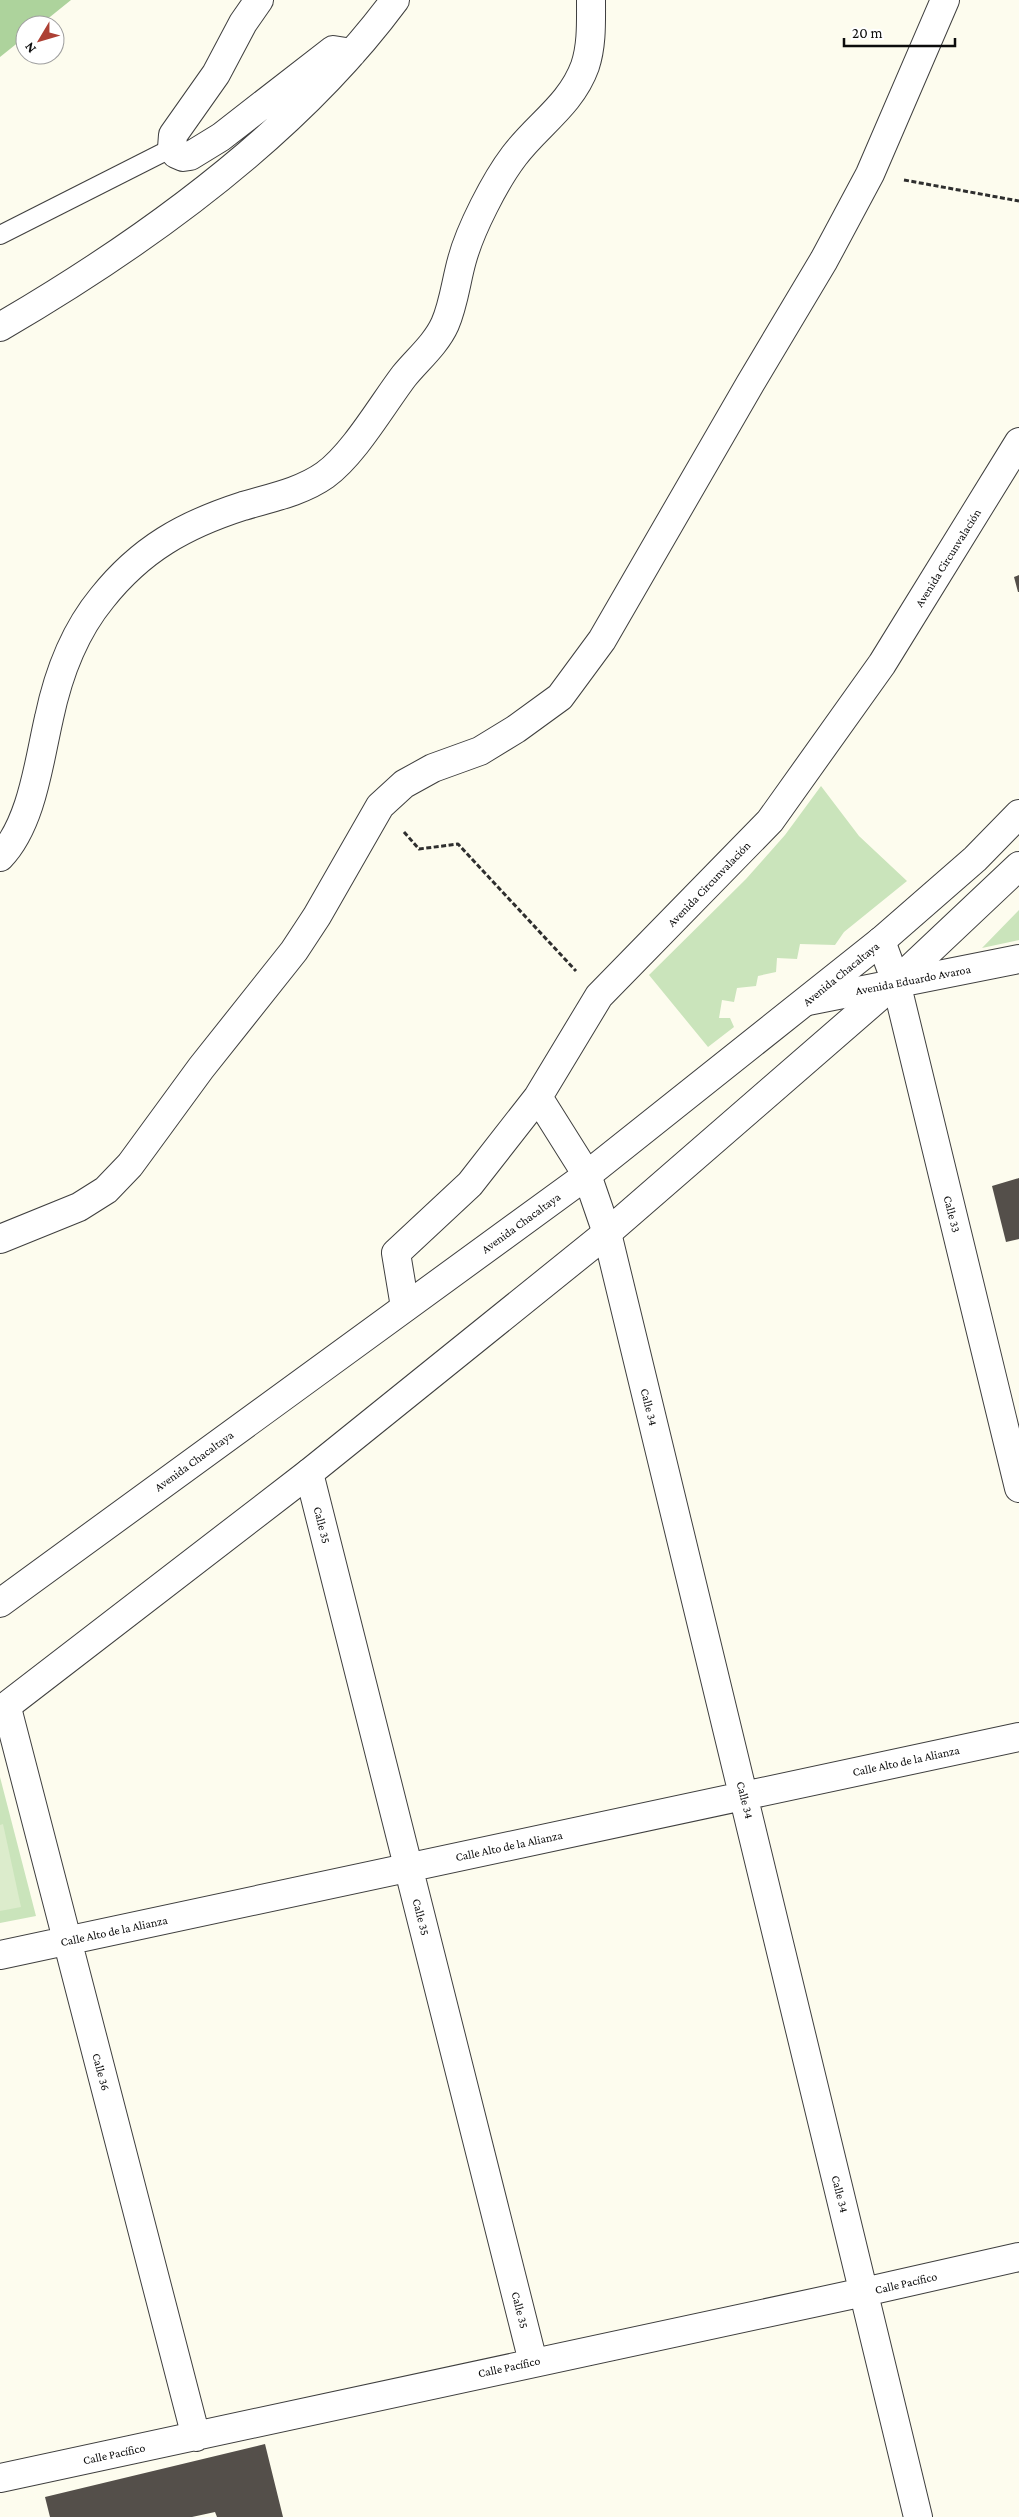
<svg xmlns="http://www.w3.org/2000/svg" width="1019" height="2517" font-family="'Crimson Pro',serif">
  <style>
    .green { fill: #cae4bb }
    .forest { fill: #add39c }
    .pitch { fill: #dceccc }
    .building { fill: #544f4a }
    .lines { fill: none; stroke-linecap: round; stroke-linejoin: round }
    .service-casing { stroke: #3f3f3f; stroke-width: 20 }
    .minor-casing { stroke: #3f3f3f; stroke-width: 30 }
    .tertiary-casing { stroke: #3f3f3f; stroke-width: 30 }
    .path { stroke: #2e2e2e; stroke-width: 3; stroke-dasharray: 5 2.5; stroke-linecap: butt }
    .service { stroke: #fff; stroke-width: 18 }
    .minor { stroke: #fff; stroke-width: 28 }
    .tertiary { stroke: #fff; stroke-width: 28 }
    .labels { text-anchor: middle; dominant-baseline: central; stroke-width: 5; stroke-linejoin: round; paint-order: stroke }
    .street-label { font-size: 12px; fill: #0c0c0c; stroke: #fff }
  </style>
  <rect width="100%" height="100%" fill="#fdfcee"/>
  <path class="green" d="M821,786L859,836L907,881L844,932L835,945L800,944L797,959L777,958L776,972L758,976L756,986L737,988L734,1002L722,1000L719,1018H730L734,1027L708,1047L649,975L746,879L785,835Z
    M1019,910V940L982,948Z
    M0,1777L36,1916L0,1923Z"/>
  <path class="forest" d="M0,0H71L40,25H25V37L0,57Z"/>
  <path class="pitch" d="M3,1824L21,1907L0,1911V1825Z"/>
  <path class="building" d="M1019,575V592H1018L1014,577Z
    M1019,1178V1239L1006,1242L992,1186Z
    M265,2444L283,2517H217L215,2512L192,2517H50L45,2497Z"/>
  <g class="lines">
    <defs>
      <path id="service" d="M0,235L172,148"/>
      <path id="minor" d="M259,0L243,23L216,74L173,135L172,148L176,154L183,157L190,156L221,137L333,50L352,53
        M0,327C144,243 295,135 395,0
        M0,857C32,824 39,761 49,718C58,675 74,632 102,598C141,549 184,525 243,506C270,498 301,492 325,475C354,454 382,405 404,376C418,359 436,344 445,324C454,303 456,281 462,260C470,230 495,181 514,156C537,125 571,105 585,66C592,45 591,22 591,0
        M881,941L896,982L1019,1488
        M808,1001L1019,959
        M538,1097L587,1175L607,1233L918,2517
        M0,1239L79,1207L106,1190L130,1165L201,1068L294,951L317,916L380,806L404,784L433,768L480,751L516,729L560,697L602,640L750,384L824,260L870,174L945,0
        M405,1307L396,1253L470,1184L538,1097L599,996L770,821L882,664L1019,442
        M309,1473L533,2362
        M7,1708L196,2437
        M0,1955L1019,1737
        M0,2478L864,2292L1019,2257"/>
      <path id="tertiary" d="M0,1603L587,1175L881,941L975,859L1019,814
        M0,1711L309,1473L607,1233L896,982L1019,866"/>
    </defs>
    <use href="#service" class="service-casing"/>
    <use href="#minor" class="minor-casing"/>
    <use href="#tertiary" class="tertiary-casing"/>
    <path class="path" d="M904,180L1019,201
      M404,832L419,849L458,844L576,971"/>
    <use href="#service" class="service"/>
    <use href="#minor" class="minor"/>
    <use href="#tertiary" class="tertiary"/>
  </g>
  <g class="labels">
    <g class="street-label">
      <text transform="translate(948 558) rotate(-58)">Avenida Circunvalación</text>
      <text transform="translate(709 884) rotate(-46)">Avenida Circunvalación</text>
      <text transform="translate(841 974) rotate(-39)">Avenida Chacaltaya</text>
      <text transform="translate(913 980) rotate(-11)">Avenida Eduardo Avaroa</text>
      <text transform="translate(952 1214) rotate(76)">Calle 33</text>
      <text transform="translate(521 1223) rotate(-36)">Avenida Chacaltaya</text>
      <text transform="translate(649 1407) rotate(76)">Calle 34</text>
      <text transform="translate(194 1461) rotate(-36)">Avenida Chacaltaya</text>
      <text transform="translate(322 1525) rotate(76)">Calle 35</text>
      <text transform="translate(906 1761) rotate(-12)">Calle Alto de la Alianza</text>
      <text transform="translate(745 1800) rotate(76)">Calle 34</text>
      <text transform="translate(509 1846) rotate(-12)">Calle Alto de la Alianza</text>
      <text transform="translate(421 1917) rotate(76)">Calle 35</text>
      <text transform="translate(114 1931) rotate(-12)">Calle Alto de la Alianza</text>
      <text transform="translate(101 2072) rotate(75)">Calle 36</text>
      <text transform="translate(840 2194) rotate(76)">Calle 34</text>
      <text transform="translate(906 2283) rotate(-13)">Calle Pacífico</text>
      <text transform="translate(520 2310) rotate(76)">Calle 35</text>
      <text transform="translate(509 2367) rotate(-12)">Calle Pacífico</text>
      <text transform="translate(114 2454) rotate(-12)">Calle Pacífico</text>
    </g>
  </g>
  <g transform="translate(40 40) rotate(232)"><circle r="24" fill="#ffffff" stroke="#9e9e9e"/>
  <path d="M0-4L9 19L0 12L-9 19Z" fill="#ad4034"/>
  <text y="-8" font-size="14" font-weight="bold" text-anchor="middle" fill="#0c0c0c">N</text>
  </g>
  <path d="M844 38v8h111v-8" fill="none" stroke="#0c0c0c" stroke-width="2.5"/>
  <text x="852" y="38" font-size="15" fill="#0c0c0c" stroke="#ffffff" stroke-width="4" paint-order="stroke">20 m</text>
</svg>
